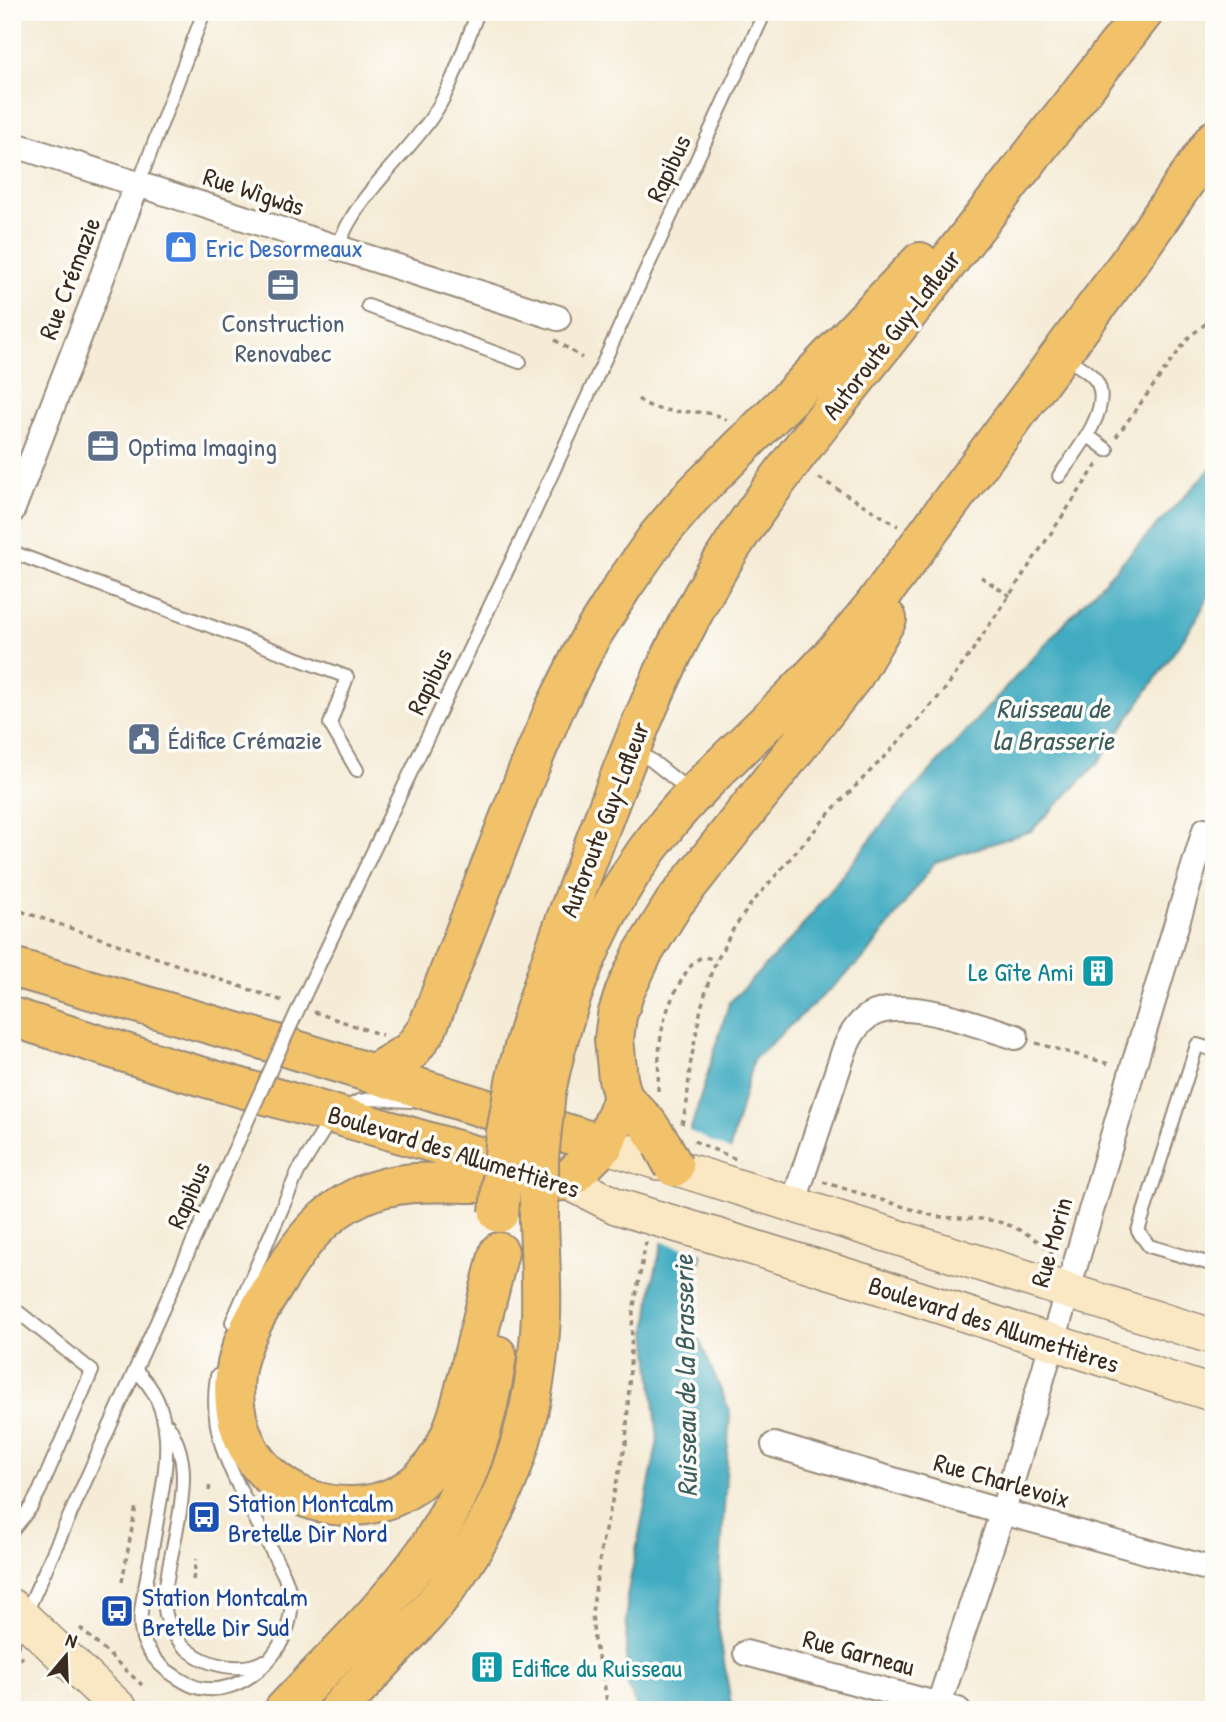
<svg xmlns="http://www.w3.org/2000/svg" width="1226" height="1722" font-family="'Patrick Hand',sans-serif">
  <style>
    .water { fill: #41abc1; stroke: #3e6a70; stroke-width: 2 }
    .pier { fill: #f5ebd6 }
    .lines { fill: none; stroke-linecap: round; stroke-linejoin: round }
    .service-casing { stroke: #988a7a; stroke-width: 16 }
    .minor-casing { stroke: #988a7a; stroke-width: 28 }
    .secondary-casing { stroke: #988a7a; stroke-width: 38 }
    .primary-casing { stroke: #988a7a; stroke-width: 42 }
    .motorway-casing { stroke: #988a7a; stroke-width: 42 }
    .path { stroke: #988a7a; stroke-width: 3.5; stroke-dasharray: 5 5; stroke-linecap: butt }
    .service { stroke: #fff; stroke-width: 12 }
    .minor { stroke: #fff; stroke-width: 24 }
    .secondary { stroke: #fae7c3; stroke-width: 35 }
    .primary { stroke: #f2c26a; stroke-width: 38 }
    .motorway { stroke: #f2c26a; stroke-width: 38 }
    .service-bridge-casing { stroke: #988a7a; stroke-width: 16; stroke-linecap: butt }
    .secondary-bridge-casing { stroke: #988a7a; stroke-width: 38; stroke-linecap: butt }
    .motorway-bridge-casing { stroke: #988a7a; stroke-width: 42; stroke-linecap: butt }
    .path-bridge { stroke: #988a7a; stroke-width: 3.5; stroke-dasharray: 5 5; stroke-linecap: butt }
    .service-bridge { stroke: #fff; stroke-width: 12 }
    .secondary-bridge { stroke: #fae7c3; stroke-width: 35 }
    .motorway-bridge { stroke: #f2c26a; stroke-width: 38 }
    .labels { text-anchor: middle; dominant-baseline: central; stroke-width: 7; stroke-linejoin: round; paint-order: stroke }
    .street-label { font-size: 26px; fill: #3b2a1e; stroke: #fdfcf7 }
    .shop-label { font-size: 26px; fill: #366cbe; stroke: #fdfcf7; text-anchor: start }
    .service-label { font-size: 26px; fill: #4e5e75; stroke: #fdfcf7; text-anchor: start }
    .culture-label { font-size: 26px; fill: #0d838f; stroke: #fdfcf7; text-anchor: end }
    .transit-label { font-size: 26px; fill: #164399; stroke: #fdfcf7; text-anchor: start }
    .water-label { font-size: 28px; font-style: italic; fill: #3d5e5f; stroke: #fdfcf7 }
  </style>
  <rect width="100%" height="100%" fill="#fdfcf7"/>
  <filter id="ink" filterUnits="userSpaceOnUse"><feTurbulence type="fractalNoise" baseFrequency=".0143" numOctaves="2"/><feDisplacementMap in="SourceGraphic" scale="14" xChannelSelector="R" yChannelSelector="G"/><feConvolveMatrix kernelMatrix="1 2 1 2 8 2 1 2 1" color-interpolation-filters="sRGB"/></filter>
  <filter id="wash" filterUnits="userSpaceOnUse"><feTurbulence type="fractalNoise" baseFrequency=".00686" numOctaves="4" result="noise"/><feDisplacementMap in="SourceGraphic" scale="28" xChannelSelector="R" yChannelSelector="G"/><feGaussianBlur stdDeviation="1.57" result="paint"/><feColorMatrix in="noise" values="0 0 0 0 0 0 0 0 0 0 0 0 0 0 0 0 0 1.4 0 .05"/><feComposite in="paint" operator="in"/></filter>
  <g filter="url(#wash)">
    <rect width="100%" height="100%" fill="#f5ebd6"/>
    <path class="water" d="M1214,465V586L1196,620L1097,764L1031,831L935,862L866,956L753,1060L726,1164L686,1309L730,1412L717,1619L732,1710H638L626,1682L627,1596L658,1440L647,1332L653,1281L686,1145L729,1003L796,934L885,821L1058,630Z"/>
    <path class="pier" d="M687,1130L733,1152L705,1254L659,1241Z"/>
  </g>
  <g filter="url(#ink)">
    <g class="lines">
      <defs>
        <path id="service" d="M138,185L204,12
          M337,249C355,196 401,162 432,117C453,86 464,47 478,12
          M368,306L520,362
          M1087,435L1107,450
          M1059,476C1074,455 1111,411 1098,384C1092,372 1075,364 1064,357
          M12,552L347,677L330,724L357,770
          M634,752L651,760L691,792
          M306,992L521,541L765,12
          M1214,1050L1197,1045L1138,1231L1149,1246L1214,1265
          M12,1307L92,1371L40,1490L31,1507L12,1531
          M232,1322L298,1172L324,1130L349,1106L359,1101L373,1099L410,1101
          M135,1370C178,1408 167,1465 158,1515C154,1538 150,1560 146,1583C142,1603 136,1626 146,1646C153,1658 163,1669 175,1676C183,1681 190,1686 199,1688C241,1697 284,1656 290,1617C293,1602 290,1589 284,1575C272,1552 261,1529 249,1507C226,1462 209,1428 217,1376
          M168,1425C178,1441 183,1458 183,1476C183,1506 175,1537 169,1567C167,1582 162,1598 166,1615C171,1638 190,1656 212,1663C229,1668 248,1670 264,1661
          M12,1644L245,1126"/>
        <path id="minor" d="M12,144L558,318
          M12,511L92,304L131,200L138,185
          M793,1204L844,1051C849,1038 856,1024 869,1016C904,995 979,1026 1016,1037
          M774,1445L985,1507L1214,1570
          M746,1653L958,1710
          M937,1710L1003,1511L1132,1071L1205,830"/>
        <path id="secondary" d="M604,1145L658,1162
          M674,1167L1214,1337
          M567,1181L616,1206L642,1214
          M716,1236L872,1284L1214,1394
          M12,1607L121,1710"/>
        <path id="primary" d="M12,967L257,1038L604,1145
          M12,1017L179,1070L534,1172"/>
        <path id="motorway" d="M373,1074L411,1051L427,1029L525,778L554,710L589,640L623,586L658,536L692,496L792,396L920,262
          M515,1082C533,1006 560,934 588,860C626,758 665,656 722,562C773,480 835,406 895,330C978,224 1061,118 1144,12
          M546,1092C565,996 602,904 664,828C705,777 756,735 801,688C826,663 849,636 872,608L1133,257L1214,140
          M662,1145L647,1123L623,1098L618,1079L614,1039L617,1016L625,991L643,953L674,903L854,675L887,619
          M499,1252C490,1288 481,1324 472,1360C463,1395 456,1434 434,1464C395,1519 313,1518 267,1473C241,1448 231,1410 235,1375C239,1343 258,1311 275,1284C298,1247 321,1213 362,1195C401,1178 441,1183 482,1183C510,1183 539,1182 567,1181L604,1145L623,1098
          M284,1710C333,1658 386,1608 427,1550C466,1493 488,1423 497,1355
          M338,1710L428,1612C501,1522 535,1433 541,1317C542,1285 540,1253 539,1221"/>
      </defs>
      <use href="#service" class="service-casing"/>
      <use href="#minor" class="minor-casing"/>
      <use href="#secondary" class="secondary-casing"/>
      <use href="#primary" class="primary-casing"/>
      <use href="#motorway" class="motorway-casing"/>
      <path class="path" d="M555,340L582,358
        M638,399C646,405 655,409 665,410C687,414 707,408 727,420
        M1116,437L1189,337L1214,317
        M819,478L898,526
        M981,577L1010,596
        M12,908L286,1002
        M314,1012L382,1035
        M1036,1043L1113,1065
        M658,1091C659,1046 658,1022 681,981C686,972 692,962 702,957L716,959
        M682,1124L687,1102L690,1066L701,1008L712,970L732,931L751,904L814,831L833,809L893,748L943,692L968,657L1098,463
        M823,1182L934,1216C953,1219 971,1217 989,1220C1012,1223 1039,1239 1055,1256
        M209,1491L210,1484
        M193,1580L196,1559
        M122,1582L136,1506
        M80,1628L142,1685
        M12,1678L22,1656
        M608,1710L604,1682L594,1641L592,1613L602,1543L626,1443L633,1311L646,1242"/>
      <use href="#service" class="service"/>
      <use href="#minor" class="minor"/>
      <use href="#secondary" class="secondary"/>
      <use href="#primary" class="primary"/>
      <use href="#motorway" class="motorway"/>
      <defs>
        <path id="service-bridge" d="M245,1126L306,992"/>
        <path id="secondary-bridge" d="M642,1214L716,1236"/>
        <path id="motorway-bridge" d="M662,1145L674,1167
          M499,1213L506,1133L515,1082
          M539,1221V1158L546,1092"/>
      </defs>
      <use href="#service-bridge" class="service-bridge-casing"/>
      <use href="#secondary-bridge" class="secondary-bridge-casing"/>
      <use href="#motorway-bridge" class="motorway-bridge-casing"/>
      <path class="path-bridge" d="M694,1141L740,1161"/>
      <use href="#service-bridge" class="service-bridge"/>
      <use href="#secondary-bridge" class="secondary-bridge"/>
      <use href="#motorway-bridge" class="motorway-bridge"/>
    </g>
  </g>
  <defs>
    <symbol id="shop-square" viewBox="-11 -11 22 22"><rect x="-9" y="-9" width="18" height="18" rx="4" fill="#3f7fe0" stroke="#fdfcf7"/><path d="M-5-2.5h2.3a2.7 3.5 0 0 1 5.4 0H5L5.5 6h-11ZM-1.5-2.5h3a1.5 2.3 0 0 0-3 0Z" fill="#fff"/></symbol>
    <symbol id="office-square" viewBox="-11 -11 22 22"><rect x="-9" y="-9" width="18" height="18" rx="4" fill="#5c6f8a" stroke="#fdfcf7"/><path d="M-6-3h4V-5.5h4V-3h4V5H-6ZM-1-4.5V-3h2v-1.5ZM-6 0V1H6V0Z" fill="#fff"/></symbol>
    <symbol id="civic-square" viewBox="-11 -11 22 22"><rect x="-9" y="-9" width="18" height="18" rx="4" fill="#5c6f8a" stroke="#fdfcf7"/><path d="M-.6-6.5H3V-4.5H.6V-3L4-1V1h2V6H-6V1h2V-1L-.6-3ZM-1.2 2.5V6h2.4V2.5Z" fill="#fff"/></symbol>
    <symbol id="building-square" viewBox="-11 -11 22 22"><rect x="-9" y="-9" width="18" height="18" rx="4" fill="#0f9aa8" stroke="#fdfcf7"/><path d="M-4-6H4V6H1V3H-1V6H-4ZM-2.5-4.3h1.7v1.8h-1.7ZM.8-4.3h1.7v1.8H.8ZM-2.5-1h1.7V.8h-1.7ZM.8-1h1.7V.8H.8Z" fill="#fff"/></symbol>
    <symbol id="bus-square" viewBox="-11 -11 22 22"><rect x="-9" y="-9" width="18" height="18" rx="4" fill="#1a4fb4" stroke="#fdfcf7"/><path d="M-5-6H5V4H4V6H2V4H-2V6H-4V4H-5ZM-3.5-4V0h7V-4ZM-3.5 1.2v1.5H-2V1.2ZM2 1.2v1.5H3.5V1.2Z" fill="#fff"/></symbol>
  </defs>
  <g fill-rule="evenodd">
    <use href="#shop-square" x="162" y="228" width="38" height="38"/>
    <use href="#office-square" x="264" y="266" width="38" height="38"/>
    <use href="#office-square" x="84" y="427" width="38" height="38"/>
    <use href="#civic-square" x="125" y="720" width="38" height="38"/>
    <use href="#building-square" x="1079" y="952" width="38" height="38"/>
    <use href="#bus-square" x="185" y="1498" width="38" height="38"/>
    <use href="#bus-square" x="98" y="1592" width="38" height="38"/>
    <use href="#building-square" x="468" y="1648" width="38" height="38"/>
  </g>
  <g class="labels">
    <g class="street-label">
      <text transform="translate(668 168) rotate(-65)">Rapibus</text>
      <text transform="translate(254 191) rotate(18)">Rue Wìgwàs</text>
      <text transform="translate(69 278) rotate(-69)">Rue Crémazie</text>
      <text transform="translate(891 334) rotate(-52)">Autoroute Guy-Lafleur</text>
      <text transform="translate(429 681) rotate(-64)">Rapibus</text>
      <text transform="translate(604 819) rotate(-69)">Autoroute Guy-Lafleur</text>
      <text transform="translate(454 1151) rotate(17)">Boulevard des Allumettières</text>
      <text transform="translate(188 1195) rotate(-66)">Rapibus</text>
      <text transform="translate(1051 1242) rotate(-74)">Rue Morin</text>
      <text transform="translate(994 1324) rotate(18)">Boulevard des Allumettières</text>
      <text transform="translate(1002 1480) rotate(16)">Rue Charlevoix</text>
      <text transform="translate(859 1652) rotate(15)">Rue Garneau</text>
    </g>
    <g class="shop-label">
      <text x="206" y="247">Eric Desormeaux</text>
    </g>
    <g class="service-label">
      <text x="283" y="322" text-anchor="middle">Construction<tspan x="283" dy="30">Renovabec</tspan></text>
      <text x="128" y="446">Optima Imaging</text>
      <text x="168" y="739">Édifice Crémazie</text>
    </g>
    <g class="culture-label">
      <text x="1074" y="971">Le Gîte Ami</text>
      <text x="512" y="1667" text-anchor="start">Edifice du Ruisseau</text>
    </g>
    <g class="transit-label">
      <text x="228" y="1502">Station Montcalm<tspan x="228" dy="30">Bretelle Dir Nord</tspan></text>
      <text x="142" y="1596">Station Montcalm<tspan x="142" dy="30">Bretelle Dir Sud</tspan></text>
    </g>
    <g class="water-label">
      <text x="1053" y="708">Ruisseau de<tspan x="1053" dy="32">la Brasserie</tspan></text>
      <text transform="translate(685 1376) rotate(-91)">Ruisseau de la Brasserie</text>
    </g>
  </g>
  <rect width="1226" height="1722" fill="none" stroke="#fdfcf7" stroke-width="42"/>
  <g transform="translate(66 1656) rotate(19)" stroke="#fdfcf7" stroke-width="5" paint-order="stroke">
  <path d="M0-5L12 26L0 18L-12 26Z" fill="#3b2a1e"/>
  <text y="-10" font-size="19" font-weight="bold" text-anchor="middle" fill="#3b2a1e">N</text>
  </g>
</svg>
